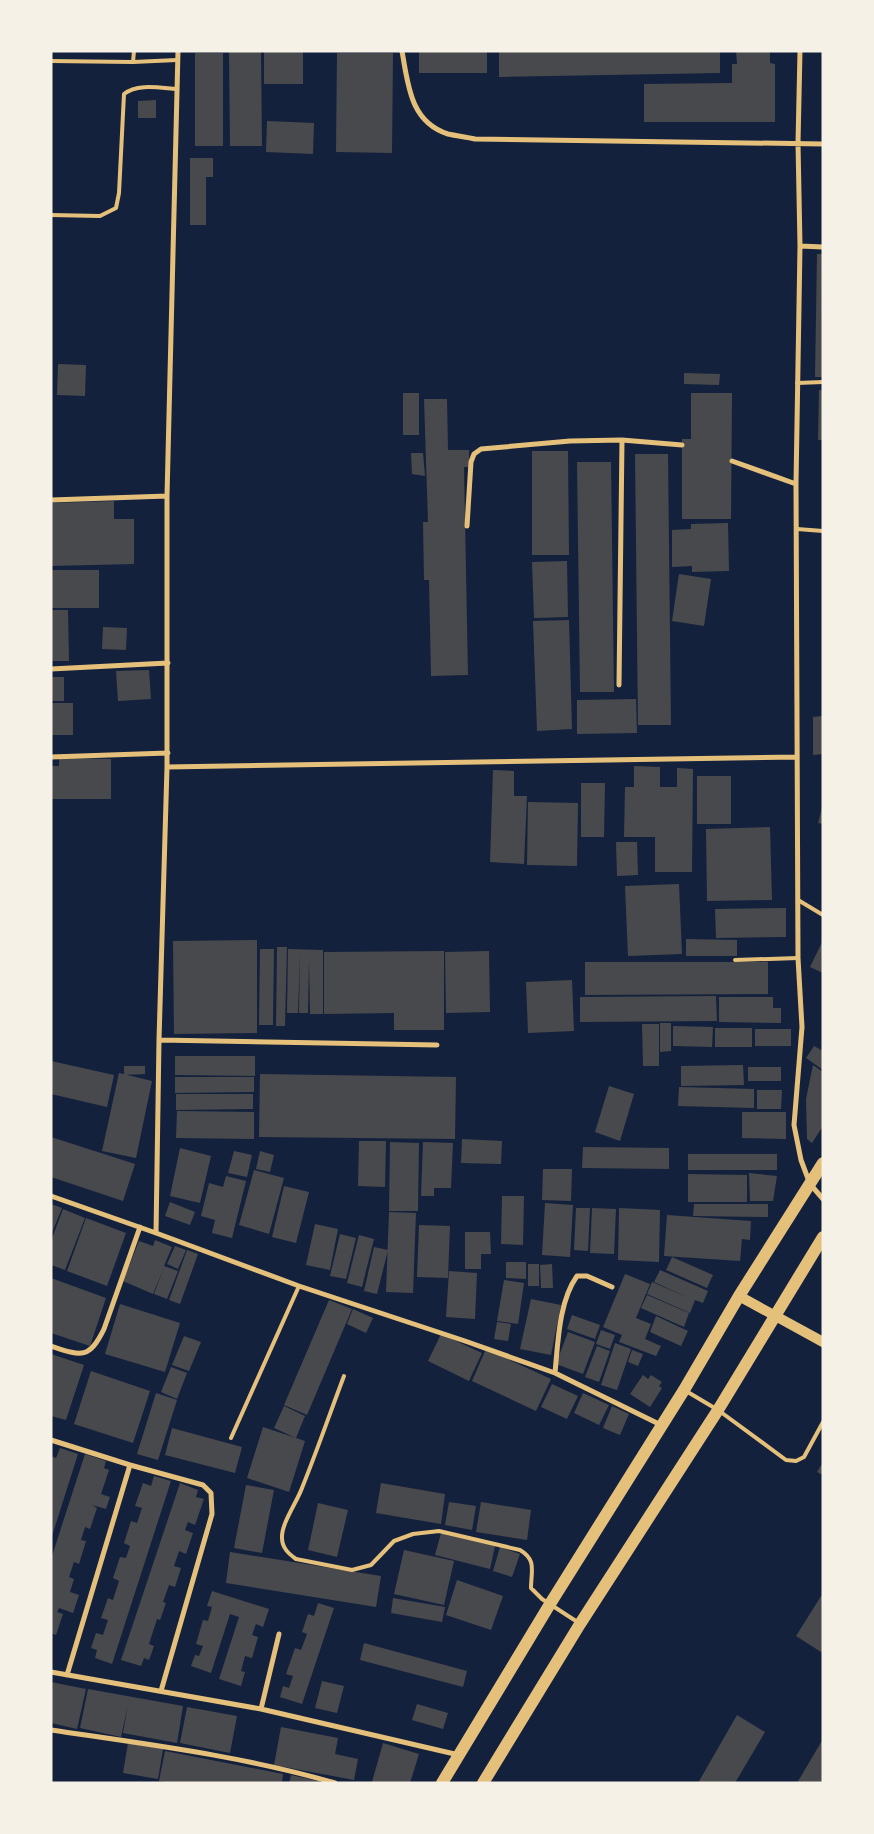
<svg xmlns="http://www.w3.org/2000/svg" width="874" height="1834" font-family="Figtree,sans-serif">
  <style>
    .building { fill: #48494c }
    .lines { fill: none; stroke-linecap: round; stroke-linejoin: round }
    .service { stroke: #e5c07b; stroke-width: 4 }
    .minor { stroke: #e5c07b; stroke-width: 5 }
    .secondary { stroke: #e5c07b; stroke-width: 10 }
    .primary { stroke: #e5c07b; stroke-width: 12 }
  </style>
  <rect width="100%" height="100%" fill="#14213d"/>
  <path class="building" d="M229,51H261L262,146H230Z
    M264,51H303V84H264Z
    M419,51H487V73H419Z
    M499,51H720V73L499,77Z
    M736,51H770V63L775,64V122H644V84L732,83V64H737Z
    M195,53H223V146H195Z
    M337,53H393L392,153L336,152Z
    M156,100V118H138V101Z
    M267,121L314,123L313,154L266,152Z
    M190,158H213V177H206V225H190Z
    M817,254H823V377H815Z
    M58,364L86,365L85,396L57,395Z
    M684,373L720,374L719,385L684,384Z
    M819,390H823V440H818Z
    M403,393H419V435H403Z
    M691,393H732L731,519H682V439H691Z
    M424,399H447L448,450H469V467H464L468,675L431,676L429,580H424L423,522H428Z
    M532,451H568L569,555H532Z
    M411,453H423L425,476L412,474Z
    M635,454H668L671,725H638Z
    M577,462H611L614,692H580Z
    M114,501V519H134V564L51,566V503Z
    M728,523L729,571L692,572V566L672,567V530L691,529V524Z
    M567,561L568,617L534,618L532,562Z
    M51,570H99V608H51Z
    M679,574L711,579L704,626L672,621Z
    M51,610H68L69,661H51Z
    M569,620L572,729L537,731L533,621Z
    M103,627L127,628L126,650L102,649Z
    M149,670L151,699L118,701L116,671Z
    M51,677H64V701H51Z
    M636,699L637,733L577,734V700Z
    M51,703H73V735H51Z
    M823,716V754L813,755V717Z
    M59,758L111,759V799H51V766H59Z
    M634,766L660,767V787H677V768L693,769L692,872H655V837H624L625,787H634Z
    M493,770L514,771V796H527L524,864L490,862Z
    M697,776H731V824H697Z
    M581,783H605L604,837H581Z
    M528,802L578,803L577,866L527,865Z
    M822,808H823V824L818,823Z
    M770,827L772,900L707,901L706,829Z
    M616,842H637L638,875L617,876Z
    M679,884L682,954L628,956L625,886Z
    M786,908V937L716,938L715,909Z
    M686,939L737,940V956H686Z
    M257,940V1033L174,1034L173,941Z
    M823,940V973L810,967Z
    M277,947H287L285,1026H276Z
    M260,949H274L273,1025H259Z
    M288,949L323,950V1014H310L309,960L308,1013H299L300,955L298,1013H287Z
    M444,951V1030H394V1013L324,1014V952Z
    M489,951L490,1012L446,1013L445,952Z
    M585,962H768V994L585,995Z
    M572,980L574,1031L528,1033L526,982Z
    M716,996L717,1021L580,1022V997Z
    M719,997H773V1008H781V1023L719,1022Z
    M660,1023H671V1051L660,1052Z
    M642,1024H659V1066H643Z
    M673,1026L713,1027L712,1047L673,1046Z
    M715,1028H752V1047H715Z
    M755,1029H791V1046H755Z
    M814,1046L823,1051V1070L806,1058Z
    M175,1056H255V1076L175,1075Z
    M51,1061L114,1075L107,1107L51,1094Z
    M743,1065L744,1085L681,1086V1066Z
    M813,1065L823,1072V1126L812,1143L807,1139L806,1099Z
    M124,1066H145V1074L124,1075Z
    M748,1067H781V1081H748Z
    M119,1073L152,1081L136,1158L102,1151Z
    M260,1074L456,1077L455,1139L259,1137Z
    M175,1077H254V1092L175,1093Z
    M609,1086L634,1094L620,1141L595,1132Z
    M679,1087L754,1089V1108L678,1106Z
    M757,1090H782L781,1109H757Z
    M176,1094H253V1109L176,1110Z
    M177,1111L254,1112V1139L176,1138Z
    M742,1112H786V1139L742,1138Z
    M51,1137L135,1164L123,1201L51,1177Z
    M462,1139L502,1141L501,1164L461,1163Z
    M359,1141H386L385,1187L358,1186Z
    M390,1142L419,1143L418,1211H389Z
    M423,1142L453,1143L451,1188H434V1196H421Z
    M583,1147L669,1148V1169L582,1168Z
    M180,1148L211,1156L200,1203L170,1196Z
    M234,1151L252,1155L247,1177L228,1173Z
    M260,1151L274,1155L270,1172L256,1169Z
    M688,1154H777V1170H688Z
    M543,1169H572L571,1201L542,1200Z
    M254,1170L284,1178L269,1234L239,1225Z
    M749,1173L777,1176L773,1201H750Z
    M688,1174L747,1175V1202H688Z
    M226,1176L246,1181L232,1238L212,1233L215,1220L201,1216L209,1183L223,1187Z
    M284,1186L309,1192L296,1243L272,1237Z
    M502,1196H524L523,1245L501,1244Z
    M170,1202L195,1212L190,1225L165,1216Z
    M545,1203L573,1205L570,1257L542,1255Z
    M51,1204L62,1208L51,1235Z
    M694,1204H768V1217L693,1216Z
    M576,1208H590L588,1251L574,1250Z
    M592,1208L616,1209L614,1254L590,1253Z
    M619,1208L660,1210L659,1262L618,1260Z
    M63,1209L85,1218L65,1270L51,1265V1241Z
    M389,1212L416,1213L413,1293L386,1292Z
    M667,1215L751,1221L750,1240L742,1239L740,1261L664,1256Z
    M86,1218L126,1233L107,1286L67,1271Z
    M315,1224L338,1229L330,1270L306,1265Z
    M419,1225L450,1226L448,1278L417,1277Z
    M465,1232H490L491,1254H481V1269H465Z
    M340,1234L356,1238L346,1279L330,1276Z
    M359,1235L374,1239L362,1287L347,1283Z
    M155,1240L172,1247L164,1266L178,1271L167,1299L154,1294L163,1270L153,1294L123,1281L139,1241L153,1246Z
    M175,1246L186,1250L178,1269L167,1264Z
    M374,1247L388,1250L377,1294L364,1291Z
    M187,1250L198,1254L180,1304L169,1300Z
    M672,1257L713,1275L707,1288L666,1270Z
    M506,1262H526V1279L506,1278Z
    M528,1264H539V1286H528Z
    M552,1264L553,1288H541L540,1265Z
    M660,1270L708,1291L703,1303L695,1300L690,1313L647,1294L652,1282L689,1298L654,1282Z
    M449,1271L477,1273L475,1319L446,1317Z
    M625,1274L650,1284L636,1318L651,1324L645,1339L661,1346L656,1356L619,1342L622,1335L603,1327Z
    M51,1278L106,1298L90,1346L51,1333Z
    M504,1280L524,1283L518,1324L497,1321Z
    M647,1295L689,1313L684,1327L641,1308Z
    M531,1299L561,1305L551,1355L520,1349Z
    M329,1300L352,1309L307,1415L284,1405Z
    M120,1304L180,1323L165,1372L105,1354Z
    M353,1309L373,1318L366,1333L347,1324Z
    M572,1315L600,1325L595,1339L567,1329Z
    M656,1316L688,1331L681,1346L650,1332Z
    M497,1322L511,1324L508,1341L494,1339Z
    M601,1330L615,1335L610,1349L596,1344Z
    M568,1332L595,1342L583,1374L556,1364Z
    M441,1334L482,1353L469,1381L428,1361Z
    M184,1336L201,1342L189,1371L172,1365Z
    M615,1343L631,1349L617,1390L601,1385Z
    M597,1346L610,1351L599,1382L585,1377Z
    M486,1349L551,1379L536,1411L472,1381Z
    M632,1350L643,1354L638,1366L628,1362Z
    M51,1354L84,1365L66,1420L51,1416Z
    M171,1367L187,1373L177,1399L161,1392Z
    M91,1371L150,1391L133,1443L74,1424Z
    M643,1375L648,1379L651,1375L662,1382L659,1386L662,1388L650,1407L630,1394Z
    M552,1384L578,1396L567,1419L541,1407Z
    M156,1393L177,1400L158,1460L137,1454Z
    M583,1393L609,1405L599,1425L574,1413Z
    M284,1406L305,1416L296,1438L274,1428Z
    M612,1406L629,1414L620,1435L603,1428Z
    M263,1427L305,1441L289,1492L247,1478Z
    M172,1428L242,1447L235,1473L165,1455Z
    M60,1448L78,1454L52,1536L51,1456L56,1458Z
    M85,1454L106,1461L104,1468L109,1470L101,1494L110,1497L106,1509L92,1505L97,1508L90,1529L85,1527L81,1540L86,1541L79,1564L74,1562L69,1577L74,1579L70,1592L79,1595L73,1613L59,1608L57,1612L63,1614L56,1635L51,1633V1559Z
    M823,1462V1475L817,1472Z
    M154,1476L171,1481L112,1664L95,1658L97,1650L91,1648L96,1633L103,1635L108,1620L101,1618L108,1598L113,1600L119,1581L113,1578L120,1557L126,1558L130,1546L124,1543L131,1521L137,1523L142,1508L135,1506L143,1483L151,1486Z
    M180,1483L198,1490L196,1497L204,1499L195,1525L188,1522L185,1530L193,1533L186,1554L179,1551L174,1566L181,1568L175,1587L169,1585L163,1602L166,1603L160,1620L157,1619L149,1644L154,1646L149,1660L144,1658L141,1666L121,1660Z
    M381,1483L445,1494L441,1524L376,1513Z
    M246,1485L274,1490L262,1553L234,1548Z
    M449,1502L476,1506L472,1530L445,1525Z
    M481,1502L531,1510L527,1540L476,1532Z
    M318,1503L348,1510L337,1557L308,1550Z
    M441,1533L495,1546L490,1569L435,1555Z
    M500,1547L520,1554L512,1577L493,1571Z
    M404,1550L454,1561L444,1605L394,1594Z
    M230,1552L381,1576L376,1607L226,1583Z
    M457,1580L503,1596L491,1630L446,1615Z
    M212,1591L269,1609L263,1627L256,1624L252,1635L258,1637L252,1658L245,1656L241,1671L245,1672L241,1686L219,1679L239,1617L230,1614L211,1673L191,1666L195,1655L199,1656L203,1646L196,1644L203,1620L208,1621L212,1607L207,1606Z
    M823,1593V1649L821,1652L796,1636Z
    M393,1598L445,1607L442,1622L391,1613Z
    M318,1603L334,1608L302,1704L280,1697L283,1686L289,1688L293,1676L286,1674L295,1648L301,1650L307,1634L302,1632L308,1614L314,1616Z
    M364,1643L467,1671L463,1687L360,1660Z
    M322,1681L344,1686L337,1713L315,1708Z
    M51,1682L86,1689L77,1729L51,1723Z
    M88,1689L183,1706L177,1743L123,1733L128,1705L121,1737L80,1728Z
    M417,1704L448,1713L443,1729L412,1720Z
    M187,1707L237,1716L230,1753L180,1743Z
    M737,1715L765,1732L735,1783H698Z
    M281,1727L338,1738L335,1754L358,1759L354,1780L274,1765Z
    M823,1739V1783H797Z
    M128,1743L163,1749L158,1779L123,1773Z
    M383,1743L419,1754L410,1783L372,1782Z
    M165,1751L283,1774L282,1783H169L159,1781Z
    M291,1775L322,1782V1783H289Z"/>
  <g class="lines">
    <path class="service" d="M51,61L133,62L177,60
      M133,62L134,51
      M51,215L100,216L116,208L119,193L124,94C137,83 161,88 177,89
      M797,383L823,382
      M797,529L823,531
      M798,900L823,915
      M735,960L798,958
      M344,1376C330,1413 317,1451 302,1488C297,1502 281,1524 282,1538C282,1548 289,1554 296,1559L352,1570L371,1565L394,1541L413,1534L439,1531L520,1550C537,1560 531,1571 531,1588L542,1599L579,1623
      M686,1391L718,1410L786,1460L796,1461L804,1457L823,1422
      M231,1438L299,1286"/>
    <path class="minor" d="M402,51C408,84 410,122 448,134C457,136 466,137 475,139L823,144
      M800,51L798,143L800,246L796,484L798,958L802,1027L794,1125L801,1160L810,1184L823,1199
      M800,246L823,247
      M732,461L796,484
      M51,500L167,496
      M467,526L471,462L474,454L481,449L570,441L622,440L682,445
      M51,669L168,663
      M619,685L622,440
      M51,757L168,753
      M167,767L797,757
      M159,1040L437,1045
      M51,1196L156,1233L299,1286L465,1341L555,1373L661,1425
      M156,1233L159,1040L167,767V496L178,51
      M51,1346C81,1356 89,1360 104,1329L140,1227
      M555,1373C558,1342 559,1301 577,1276H587L612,1287
      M51,1440L130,1465L203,1485L211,1493L212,1514L161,1691
      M51,1672L261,1709L459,1755
      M67,1675L130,1465
      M261,1709L279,1634
      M51,1730C145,1744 243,1756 335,1783"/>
    <path class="secondary" d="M739,1296L823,1342"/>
    <path class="primary" d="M442,1783L550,1604L684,1390L739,1296L823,1163
      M483,1783L580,1624L718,1410L823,1237"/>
  </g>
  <rect width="874" height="1834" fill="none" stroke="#f6f1e7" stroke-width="105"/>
</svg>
